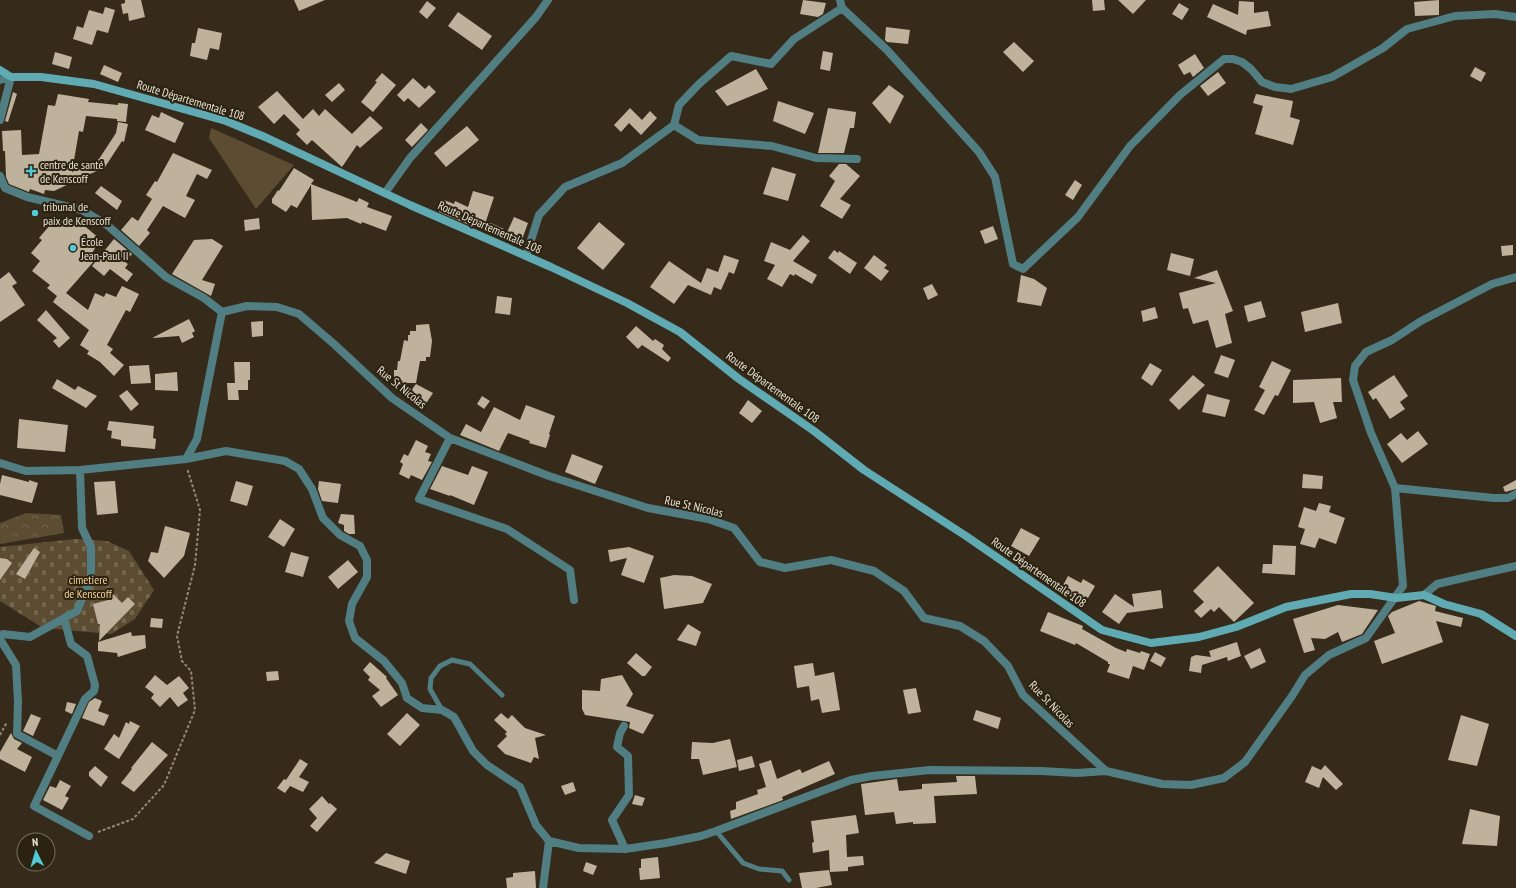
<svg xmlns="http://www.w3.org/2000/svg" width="1516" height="888" font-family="'PT Sans Narrow',sans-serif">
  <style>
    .cemetery { fill: url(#cemetery-stones) }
    .park { fill: url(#park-crowns) }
    .garden { fill: #5c4c32 }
    .building { fill: #bfb29d }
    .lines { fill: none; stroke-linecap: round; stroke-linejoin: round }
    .path { stroke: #92897b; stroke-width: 2; stroke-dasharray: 3 2; stroke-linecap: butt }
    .service { stroke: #517e83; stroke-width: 5 }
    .minor { stroke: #517e83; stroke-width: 8 }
    .tertiary { stroke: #517e83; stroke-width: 8 }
    .secondary { stroke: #60abb3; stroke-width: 8 }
    .poi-dot { fill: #52cbd8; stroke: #2c2210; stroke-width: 1.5 }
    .labels { text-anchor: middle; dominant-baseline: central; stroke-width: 4; stroke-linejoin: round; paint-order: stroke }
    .street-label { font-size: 12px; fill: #e8e1d6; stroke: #2c2210 }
    .poi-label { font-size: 12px; fill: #e8e1d6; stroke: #2c2210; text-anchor: start }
    .park-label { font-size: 12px; fill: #f2cf98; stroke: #2c2210 }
  </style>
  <defs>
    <pattern id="cemetery-stones" width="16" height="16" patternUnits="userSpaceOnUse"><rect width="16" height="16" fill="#5c4c32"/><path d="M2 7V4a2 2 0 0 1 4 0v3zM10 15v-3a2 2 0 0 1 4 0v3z" fill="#73664f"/></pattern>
    <pattern id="park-crowns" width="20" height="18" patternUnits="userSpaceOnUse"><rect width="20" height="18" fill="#5c4c32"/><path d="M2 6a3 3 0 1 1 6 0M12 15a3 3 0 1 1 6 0" fill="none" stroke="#73664f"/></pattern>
  </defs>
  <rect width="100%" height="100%" fill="#362b1a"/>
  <path class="cemetery" d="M75,539L107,541L129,551L154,590L135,619L111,634L43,628L0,601V547Z"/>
  <path class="park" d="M26,513L61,515L64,533L0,544V523Z"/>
  <path class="garden" d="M211,128L294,165L256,209L209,138Z"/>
  <path class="building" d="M125,0H141L145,17L129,21L128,13L123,14L121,4L125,3Z
    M294,0H325L299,11Z
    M803,0L826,3L823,14L818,17L800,14Z
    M1092,0H1104L1105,10L1093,11Z
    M1118,0H1146L1133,14Z
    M1439,0V15L1415,16L1414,2Z
    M427,1L436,8L427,19L419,12Z
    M1239,1L1254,2V13L1268,11L1271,26L1247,30L1246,35L1207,17L1213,4L1238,15Z
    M1179,3L1189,9L1182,20L1172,14Z
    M105,7L115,10L108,33L97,30L92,45L73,39L77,26L83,28L89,10L103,14Z
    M458,12L492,36L482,50L448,26Z
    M886,27L910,30L908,44L887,42L885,40Z
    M198,28L222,33L219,50L210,48L207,60L190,56L192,43H195Z
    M1014,42L1034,61L1023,72L1003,52Z
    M823,51L833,53L830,71L820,69Z
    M55,52L72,57L69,69L52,64Z
    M1195,54L1204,68L1193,77L1190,72L1184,75L1178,65Z
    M104,65L122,73L118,82L100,74Z
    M1475,67L1486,73L1481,82L1470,76Z
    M756,69L768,89L727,106L715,91Z
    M1218,72L1226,83L1208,96L1200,86Z
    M382,73L396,85L373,112L361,102L377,82L375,81Z
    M413,78L425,89L429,85L436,92L419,108L408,98L404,102L397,95Z
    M339,83L345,90L332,102L325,95Z
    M889,85L904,96L890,124L872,103Z
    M277,91L303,119L313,109L319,116L325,109L352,134L370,116L383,128L360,148L357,145L342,167L312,140L307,145L296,134L300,130L284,114L274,124L258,107Z
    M13,92L17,94L8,122L5,121Z
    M58,94L89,99L88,102L118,105V103L128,104L126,122L117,121V119L86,116L83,132L79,131L72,172L99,159L116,133L118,122L128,124L124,142L122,141L105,167L54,191L45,190L44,194L30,189L29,192L9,184L6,177L5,151H3L2,131L21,130L22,155L39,154L48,105L55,106Z
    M1256,94L1293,101L1290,117L1300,120L1293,145L1255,134L1263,106L1253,103Z
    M778,101L814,113L805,134L773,121Z
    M630,108L642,120L650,111L657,118L641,135L629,123L621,132L614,125Z
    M828,108L856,112L854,128H850L844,153H818Z
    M161,112L184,123L175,143L145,130L152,115L159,118Z
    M421,123L428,130L412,147L405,140Z
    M467,126L479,140L446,167L434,153Z
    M173,153L212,170L207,179L197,174L186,196L195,200L185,218L163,206L147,230L150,233L139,246L121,230L132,217L138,221L152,199L146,195L155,181L157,182Z
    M839,164H846L860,176L840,199L851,205L842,219L820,206L835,181L829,176Z
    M772,167L796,174L788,201L763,194Z
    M294,168L314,180L311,184L357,202L359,198L369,203L367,207L392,216L386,231L362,222L361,224L347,218L312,220L311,185L297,208L291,205L286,212L272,203V199L278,190L279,191Z
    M1075,180L1082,185L1073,200L1065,195Z
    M101,186L122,201L117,210L95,193Z
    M473,191L494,197L486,221L504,229L502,235L467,224L439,212L444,200L454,204L455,201L468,207Z
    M514,217L528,223L520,245L504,239Z
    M56,218L81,223L100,239L90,257L95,260L66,293L88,310L95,293L104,297L106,293L116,297L122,286L139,294L130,312L126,310L107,345L113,349L110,353L124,365L114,376L100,362L87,354L89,351L80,345L89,330L53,302L57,296L47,288L50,285L32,271L40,261L31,253L42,240L39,238Z
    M259,218L260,229L245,231L244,220Z
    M599,222L625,244L603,270L577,248Z
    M993,226L998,239L985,244L980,231Z
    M803,235L810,241L793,261L817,275L812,284L795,274L794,276L790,274L782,287L767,279L775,265L764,261L771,242L790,250Z
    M114,239L132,254L125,262L128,264L125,268L133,274L127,282L110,269L104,276L92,266Z
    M212,239L223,246L202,280L215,284L211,296L172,274L194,240Z
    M1513,245V255L1502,256L1501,246Z
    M834,250L838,253L839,251L857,263L850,274L828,258Z
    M1171,253L1194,259L1190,276L1167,270Z
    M724,255L739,260L734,274L729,272L721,290L714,287L711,295L688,285L674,304L650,287L669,261L701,283L707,268L718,272Z
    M874,255L887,265L884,268L889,271L881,281L864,268Z
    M1217,270L1233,311L1225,314L1232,343L1216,348L1208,320L1193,324L1188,308L1183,309L1179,293L1216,283L1194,278Z
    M9,272L17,283L12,286L25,305L0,322V279Z
    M1021,275L1034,279L1047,288L1041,306L1017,302Z
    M932,284L938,295L928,300L923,288Z
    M497,296L512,298L510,315L495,313Z
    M1261,301L1266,317L1248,322L1244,306Z
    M1338,303L1342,323L1305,332L1301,312Z
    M1155,307L1158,318L1143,322L1141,311Z
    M46,310L70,338L59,348L53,341L57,338L37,320Z
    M189,319L195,331L192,333L194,337L182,343L179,336L152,338Z
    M263,321V336L252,337L251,322Z
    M429,324L432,341L430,357H426V361H420L416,383H394V370H397L398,361H400L404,340L408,341V335H410V331H416V325Z
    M636,326L653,341L655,339L664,345L662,349L671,358L668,362L642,345L638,349L626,337Z
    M1221,355L1235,360L1228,378L1214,373Z
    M1272,361L1291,370L1278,396L1275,395L1264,415L1254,410L1265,390L1259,387Z
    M234,362H250V380H248V390H238L239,400H228L227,383H235Z
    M1150,363L1162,370L1152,386L1141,378Z
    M149,365L151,383L131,384L129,366Z
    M177,372L178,391L155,390V374Z
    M1193,375L1205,385L1179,410L1169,400Z
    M1394,375L1408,396L1400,402L1405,409L1390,419L1376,398L1373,400L1368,392Z
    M1341,378L1342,402H1333L1337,418L1320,423L1314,402L1293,403V380Z
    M57,379L75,390L78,386L97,396L86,408L52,388Z
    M416,384L433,393L425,405L409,393Z
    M127,390L139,404L131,411L119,396Z
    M1207,394L1230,400L1225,417L1202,412Z
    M482,396L490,401L484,409L477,404Z
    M748,400L762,411L752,423L739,413Z
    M526,405L555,416L549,434L550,435L546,448L529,443L530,441L508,433L499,451L460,435L466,424L481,432L494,407L520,420Z
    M19,419L68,425L65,452L17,448Z
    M109,421L154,426L153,438L156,439L155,449L121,446V440L111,438L112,431L107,430Z
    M1418,431L1428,444L1402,463L1387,444L1401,433L1407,440Z
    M416,440L428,446L425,452L431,454L428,461L432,462L422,480L411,475L409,479L399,474L403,464L400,462L404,454L408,456Z
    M572,454L603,466L595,484L565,472Z
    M442,466L468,475L472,466L488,472L474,505L450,495V496L430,489Z
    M1303,474L1323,476L1322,489L1302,488Z
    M2,475L29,482V480L38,483L32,503L0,495V484Z
    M1516,480V489L1505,492L1503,487Z
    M115,481L118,513L97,515L94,482Z
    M236,481L253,486L247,506L230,501Z
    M319,481L341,484L338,503L322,501L318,489Z
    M1319,503L1331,506L1329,512L1345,518L1336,544L1319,538L1315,548L1300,544L1305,529L1298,527L1304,507L1316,511Z
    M341,514L354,515L355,534H349L344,531V525L338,523Z
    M280,519L295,529L284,547L268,537Z
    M165,526L190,533L184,556L164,578L148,561L151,552L158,553Z
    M1021,528L1040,538L1029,556L1011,546Z
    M1273,545L1296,546L1295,575L1262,573L1263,564H1272Z
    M629,547L654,556L644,583L621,575L627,558L610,562L608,550Z
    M34,548L40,552L25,579L16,574Z
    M291,552L309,557L303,577L285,572Z
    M0,558L7,559L12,563L0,580Z
    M348,560L358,572L338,589L328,577Z
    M1218,566L1254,603L1234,622L1219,607L1214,612L1211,609L1201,618L1194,611L1204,602L1193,591Z
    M674,575L692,576L712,584L703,603L664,609L660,578Z
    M1068,576L1081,583L1083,579L1095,586L1088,598L1085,596L1081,603L1060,591Z
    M1161,590L1163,608L1127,613L1119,624L1102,612L1115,594L1134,607L1132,594Z
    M113,594L122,603L128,597L135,604L99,641L100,624H98L93,604L108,600Z
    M1419,601L1436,606L1435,611L1463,618L1461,627L1436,621L1443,642L1382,664L1374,641L1395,633L1388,616L1392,612Z
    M1338,605L1378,610L1362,634L1342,642L1338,632L1325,639L1311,638L1315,650L1304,653L1293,619Z
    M1048,612L1083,626L1082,629L1116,648L1126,652L1127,649L1140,653L1141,651L1150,654L1144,670L1133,666L1129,679L1107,672L1110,664H1108V662L1076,643L1075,645L1040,631Z
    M151,618L163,619L162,628L150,627Z
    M688,624L701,632L696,646L677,640Z
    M131,632L132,636L145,635L146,648L118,657L117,653L98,651V642Z
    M1237,642L1241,656L1228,661L1227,657L1202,665L1201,673L1189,671L1191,657L1196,655L1211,657L1209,651Z
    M1260,648L1266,662L1251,669L1244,656Z
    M1155,652L1166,658L1161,667L1150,661Z
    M636,653L652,667L645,676H642L627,663Z
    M370,662L387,677L386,678L398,695L381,707L372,696L380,690L368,680L370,677L363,670Z
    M813,663L815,676L834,672L840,710L822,713L819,699L811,701L809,686L797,688L794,666Z
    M278,671L279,680L267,681L266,672Z
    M155,675L167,685L179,676L189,688L183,693L188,700L178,707L170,697L160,707L151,698L154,694L145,687Z
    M622,675L633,694L626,706L654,715L643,734L629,728L630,722L585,715L582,709V690L600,691L601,679Z
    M916,688L921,712L908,714L903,690Z
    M95,698L102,701L98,711L109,715L104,726L82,718L89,702Z
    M67,702L76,704L72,714L65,711Z
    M976,710L1001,718L998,729L973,720Z
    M407,713L420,725L400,746L387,734Z
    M501,713L508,719L512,715L525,728L546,735L535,738L539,759L534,757L531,763L505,754L497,746L507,736L505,734L507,732L494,720Z
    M31,714L41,718L33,736L23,731Z
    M1461,715L1489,724L1477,766L1448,760Z
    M130,721L140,726L119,759L104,749L114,734L119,738L126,722L129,724Z
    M11,733L14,739L22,743L17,749L32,757L25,772L0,759V752Z
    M730,739L737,767L703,775L699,759H691L692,742L713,743Z
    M152,742L168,755L134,792L121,783L132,769L131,768Z
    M752,756L755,767L739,771L737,760Z
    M300,759L308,764L299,777L309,782L303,792L290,786L285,793L277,788L284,779L286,780Z
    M771,760L777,779L800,769L802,773L829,761L835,774L782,797L783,800L731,819L730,811L736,809V802L758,794L757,790L766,787L759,764Z
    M1325,765L1343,784L1336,790L1323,777L1319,788L1305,782L1312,766L1321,770Z
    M95,766L108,777L101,787L89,776V772Z
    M956,776H975L977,794L934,796L936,823L913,824V822L896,824L894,812L865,815L861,784L897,779L899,791L922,789V784L957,782Z
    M60,780L71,786L65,796L69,798L62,810L43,800L50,786L56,788Z
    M573,782L576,791L565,795L561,786Z
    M635,795L645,798L642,806L632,804Z
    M322,796L329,804L330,803L337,809L317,832L310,826L317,818L309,809Z
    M1470,809L1500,816L1497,846L1462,844Z
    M856,815L859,833L846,835L847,857L863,856L864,865L848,867V871L830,872L829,850L813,853L812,843L814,842L811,821Z
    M386,853L410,861L406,874L374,863Z
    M658,857L660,878L640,880L639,868H641V859Z
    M586,862L597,866L593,875L583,871Z
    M829,870L832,885L816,888H802L799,873Z
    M535,871L536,888H507L506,878L513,877V873Z"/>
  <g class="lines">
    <path class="path" d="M0,735L7,722
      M98,832L133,819L164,785L195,710L191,671L182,661L177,636L195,565L200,510L187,468"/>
    <path class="service" d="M442,710L430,689L431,678L440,666L452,660L470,664L502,695
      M716,831L743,863L759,869L782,871L789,880"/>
    <path class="minor" d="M842,8L887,50L979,152L995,177L1013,264L1023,269L1078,217L1130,146L1180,95L1224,59H1233L1242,62L1251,69L1262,82L1275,87L1291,89L1332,77L1383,48L1407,29L1455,16L1495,14L1516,17
      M0,80L11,77
      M0,120L11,77
      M674,125L698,140L772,146L816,158L857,159
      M0,176L5,188L27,197L82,210L107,225L166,277L204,298L222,312L247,306L277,307L299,314L334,344L392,398L450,438L549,476L648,508L708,519L734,528L760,562L785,568L831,560L874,571L904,591L924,618L960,626L984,641L1008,666L1023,695L1106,771L1162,784L1191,785L1224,778L1245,762L1292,696L1305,675L1329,655L1366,638L1403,586L1395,488L1371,433L1353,380L1355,366L1366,352L1392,340L1421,321L1492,284L1516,277
      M385,193L410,158L536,17L548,0
      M526,256L539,215L565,187L622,163L674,125L679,105L699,84L731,56L771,64L794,39L842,8L840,0
      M450,438L419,499L507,529L570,570L574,600
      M186,459L226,451L285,461L299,469L312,489L323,518L340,535L360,546L367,560V577L352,604L349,621L355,638L384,661L402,683L407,698L422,708L442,710L454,717L473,751L487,765L520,787L536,825L549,841L579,848L625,849L666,843L701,836L716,831L851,780L872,776L930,770L1041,771L1077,773L1106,771
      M0,463L26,471L80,470L186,459L197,439L222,312
      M1395,488L1494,498H1508L1516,494
      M0,638L3,634L30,637L77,611L91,577V547L82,528L80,470
      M0,639L16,665L18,702L17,734L58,756L34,806L89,836
      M624,726L620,733L617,747L628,756L629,795L612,820L625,849
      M58,756L85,699L94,691L95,685L87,656L71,644L64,618
      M543,888L549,841"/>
    <path class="tertiary" d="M1424,595L1437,584L1516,566"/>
    <path class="secondary" d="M0,70L11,77H41L94,84L226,121L265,137L410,205L551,267L627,303L680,332L739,379L814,431L864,470L966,536L1102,630L1151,643L1199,637L1236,627L1286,607L1351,594H1370L1396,598L1424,595L1444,604L1481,614L1516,636"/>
  </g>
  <g class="poi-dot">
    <path d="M29 165h4v4h4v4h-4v4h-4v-4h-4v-4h4z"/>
    <circle cx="35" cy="213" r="4"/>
    <circle cx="73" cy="248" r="4"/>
  </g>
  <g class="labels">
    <g class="street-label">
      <text transform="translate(191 100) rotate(17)">Route Départementale 108</text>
      <text transform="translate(490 227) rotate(24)">Route Départementale 108</text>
      <text transform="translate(402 387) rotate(39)">Rue St Nicolas</text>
      <text transform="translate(773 387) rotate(36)">Route Départementale 108</text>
      <text transform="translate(694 506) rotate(13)">Rue St Nicolas</text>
      <text transform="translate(1039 572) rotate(35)">Route Départementale 108</text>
      <text transform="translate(1052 704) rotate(46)">Rue St Nicolas</text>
    </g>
    <g class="poi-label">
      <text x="40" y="164">centre de santé<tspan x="40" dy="14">de Kenscoff</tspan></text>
      <text x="43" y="206">tribunal de<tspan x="43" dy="14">paix de Kenscoff</tspan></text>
      <text x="81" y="241">École<tspan x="81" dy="14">Jean-Paul II</tspan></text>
    </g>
    <g class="park-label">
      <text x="88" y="579">cimetiere<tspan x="88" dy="14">de Kenscoff</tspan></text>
    </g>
  </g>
  <g transform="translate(36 852) rotate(355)"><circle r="19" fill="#2c2210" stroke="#776e5f"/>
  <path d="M0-3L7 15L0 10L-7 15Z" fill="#52cbd8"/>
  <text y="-6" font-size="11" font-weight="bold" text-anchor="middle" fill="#e8e1d6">N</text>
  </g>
</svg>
